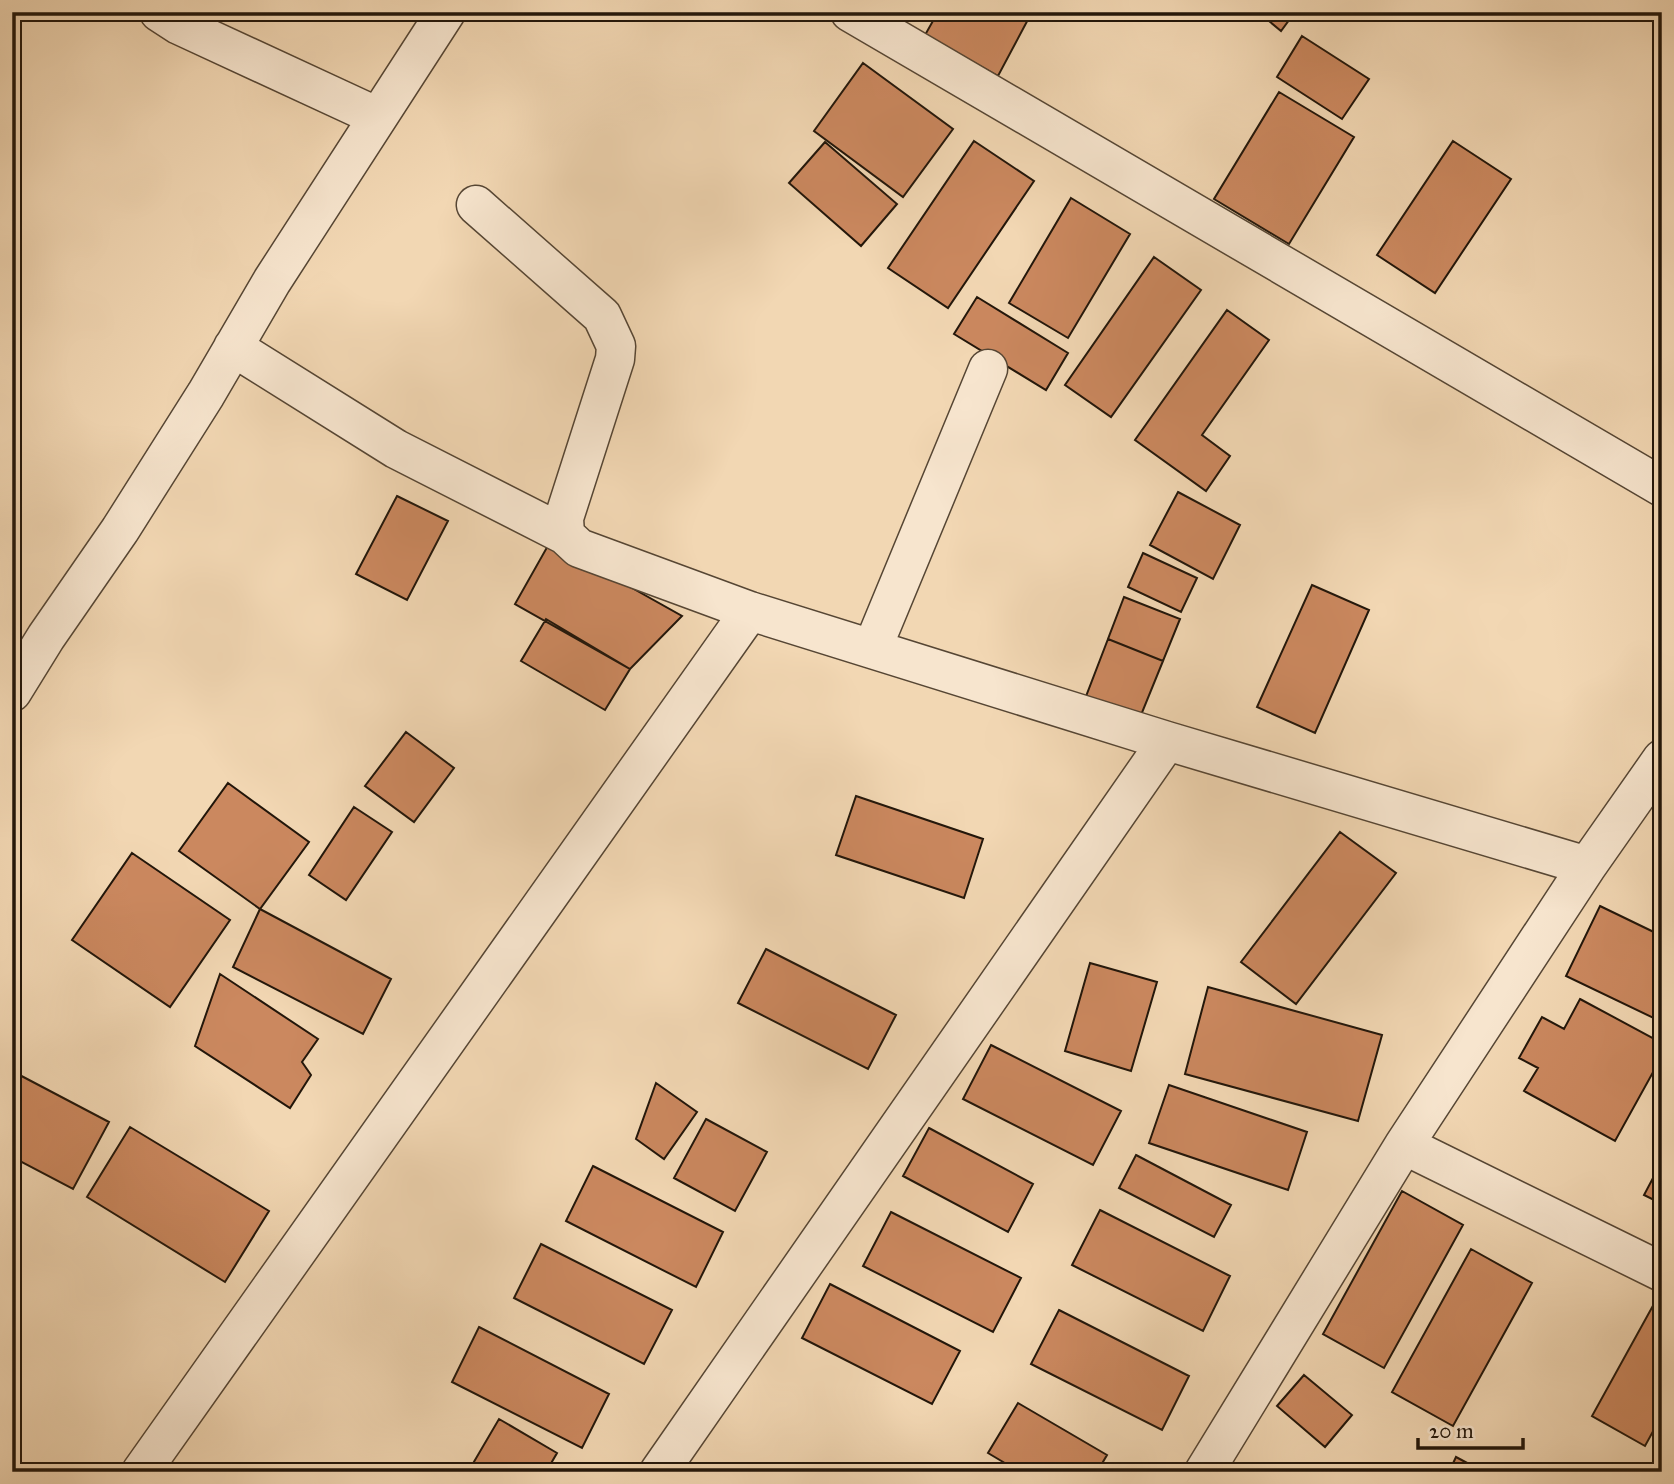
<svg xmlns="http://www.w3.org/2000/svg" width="1674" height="1484" font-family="'IM FELL Great Primer',serif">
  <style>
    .building { fill: #cb885f; stroke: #22160a; stroke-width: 2 }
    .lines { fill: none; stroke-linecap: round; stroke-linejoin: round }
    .minor-casing { stroke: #564634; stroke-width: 41 }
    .minor { stroke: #f7e5ce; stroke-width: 38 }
  </style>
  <rect width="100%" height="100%" fill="#f2d7b3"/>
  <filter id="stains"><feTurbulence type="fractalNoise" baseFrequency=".00286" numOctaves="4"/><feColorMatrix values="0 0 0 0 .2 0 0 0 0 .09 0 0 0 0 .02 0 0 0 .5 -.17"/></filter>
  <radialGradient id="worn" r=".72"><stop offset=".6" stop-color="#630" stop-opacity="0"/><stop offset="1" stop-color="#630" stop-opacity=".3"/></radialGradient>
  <path class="building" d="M938,12H1032L998,76L925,35Z
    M1258,12H1295L1281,31Z
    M1302,36L1369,79L1342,119L1277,77Z
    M863,63L953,129L903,197L814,131Z
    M1279,92L1354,137L1289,244L1214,199Z
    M974,141L1034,181L948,308L888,268Z
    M1453,141L1511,179L1435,293L1377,255Z
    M825,142L897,204L861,246L789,183Z
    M1071,198L1130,234L1068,338L1009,303Z
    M1154,257L1201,290L1111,417L1065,385Z
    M977,297L1068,353L1046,390L954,334Z
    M1227,310L1269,340L1202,435L1230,456L1206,491L1135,440Z
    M1178,492L1240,525L1213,579L1150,545Z
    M397,496L448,521L407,600L356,574Z
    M550,542L682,616L630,669L515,604Z
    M1143,553L1197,578L1181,612L1128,587Z
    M1312,585L1369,610L1315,733L1257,707Z
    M1124,597L1180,619L1163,661L1108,639Z
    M546,619L630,669L605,710L521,661Z
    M1108,639L1163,661L1139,720L1085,699Z
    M406,732L454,768L414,822L365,786Z
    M228,783L309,842L260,909L179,851Z
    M856,796L983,839L964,898L836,855Z
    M354,807L392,832L346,900L309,875Z
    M1340,832L1396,873L1296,1004L1241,962Z
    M132,853L230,920L170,1007L72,940Z
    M1600,906L1662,936V1022L1566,976Z
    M260,909L391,979L363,1034L233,967Z
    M766,949L896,1015L868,1069L738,1003Z
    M1090,963L1157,982L1131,1071L1065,1051Z
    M220,974L318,1039L302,1062L311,1075L290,1108L195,1046Z
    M1208,987L1382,1035L1358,1121L1185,1074Z
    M1580,999L1662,1043V1056L1615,1141L1524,1091L1538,1068L1519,1058L1542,1017L1564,1029Z
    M991,1045L1121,1111L1093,1165L963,1099Z
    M12,1071L109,1122L73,1189L12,1157Z
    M656,1083L697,1112L664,1159L636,1139Z
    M1169,1085L1307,1132L1288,1190L1149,1143Z
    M706,1119L767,1152L735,1211L674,1178Z
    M130,1127L269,1211L225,1282L87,1197Z
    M929,1128L1033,1184L1008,1232L903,1176Z
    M1136,1155L1231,1205L1214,1237L1119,1188Z
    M1662,1161V1204L1644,1195Z
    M593,1166L723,1232L696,1287L566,1221Z
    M1402,1191L1463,1225L1384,1368L1323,1334Z
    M1100,1210L1230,1276L1203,1331L1072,1265Z
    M891,1212L1021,1278L993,1332L863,1266Z
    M541,1244L672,1310L644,1364L514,1298Z
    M1471,1249L1532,1283L1453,1426L1392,1392Z
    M830,1284L960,1351L932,1404L802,1338Z
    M1655,1302L1662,1305V1415L1645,1446L1592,1416Z
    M1059,1310L1189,1376L1162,1430L1031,1364Z
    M479,1327L609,1394L582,1448L452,1382Z
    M1304,1375L1352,1415L1325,1447L1277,1406Z
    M1018,1403L1107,1455L1097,1472H1020L988,1453Z
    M499,1419L557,1453L546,1472H468Z
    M1456,1457L1484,1472H1449Z"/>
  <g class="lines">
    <defs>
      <path id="minor" d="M159,12L179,25L378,117
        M850,12L1662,487
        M476,205L602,316L616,346L615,359L564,518L565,535L579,548L750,611L1167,741L1587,866
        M233,347L396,449L565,535
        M872,649L988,369
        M12,692L46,637L120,530L206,394L272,281L446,12
        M1404,1145L1662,1272
        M141,1472L750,611
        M659,1472L1167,741
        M1204,1472L1404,1145L1587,866L1662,759"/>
    </defs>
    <use href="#minor" class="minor-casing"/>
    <use href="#minor" class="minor"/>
  </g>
  <rect width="1674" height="1484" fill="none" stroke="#f2d7b3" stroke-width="42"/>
  <rect x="14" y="14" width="1646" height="1456" fill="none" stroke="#22160a" stroke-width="3.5"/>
  <rect x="21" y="21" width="1632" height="1442" fill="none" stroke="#22160a" stroke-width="2"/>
  <path d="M1418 1438v10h105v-10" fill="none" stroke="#22160a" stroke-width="3.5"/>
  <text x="1429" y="1438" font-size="21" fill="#22160a" stroke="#f7e5ce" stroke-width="5" paint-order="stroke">20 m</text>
  <rect width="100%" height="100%" filter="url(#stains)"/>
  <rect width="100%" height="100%" fill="url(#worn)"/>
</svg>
